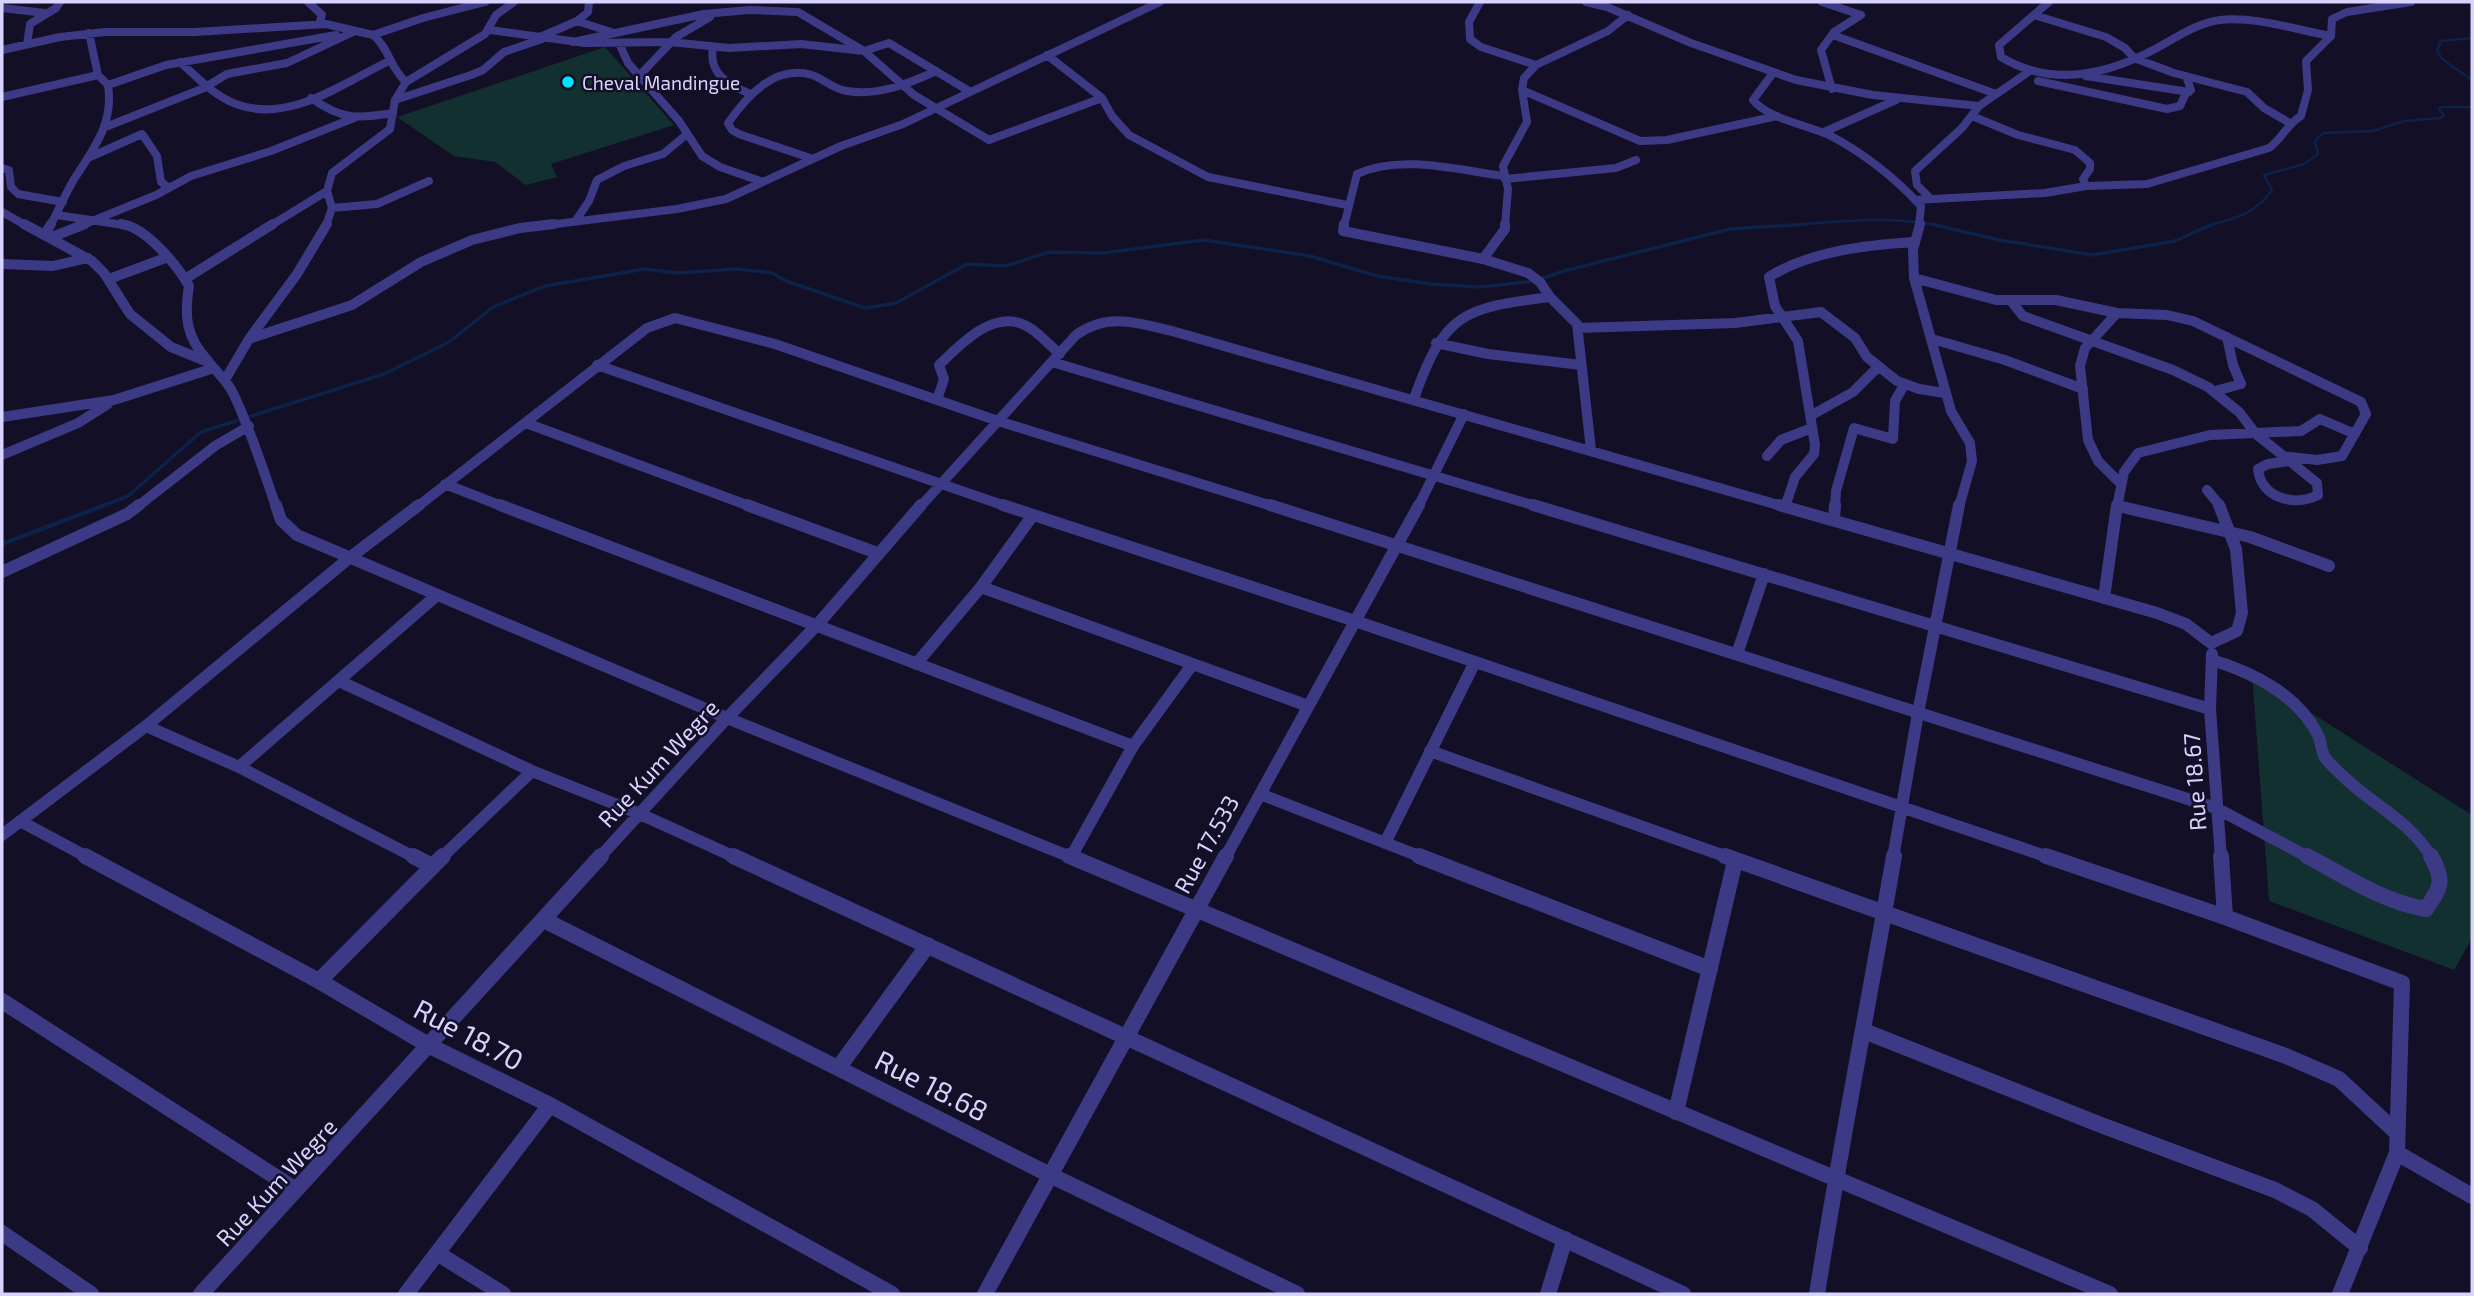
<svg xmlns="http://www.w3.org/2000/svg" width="2474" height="1296" font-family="'Exo 2',sans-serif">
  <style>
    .green { fill: #12302f }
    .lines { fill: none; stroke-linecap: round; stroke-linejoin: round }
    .stream-far2 { stroke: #0c2248; stroke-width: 2.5 }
    .stream-far1 { stroke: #0c2248; stroke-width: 3.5 }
    .stream { stroke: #0c2248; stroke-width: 4.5 }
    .minor-far3 { stroke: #3d3a85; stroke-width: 8 }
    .minor-far2 { stroke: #3d3a85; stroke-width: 10 }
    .minor-far1 { stroke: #3d3a85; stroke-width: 12 }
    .minor { stroke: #3d3a85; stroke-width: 16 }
    .poi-dot { fill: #00e5ff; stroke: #130f26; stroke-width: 2.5 }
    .labels { text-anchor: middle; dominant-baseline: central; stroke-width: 5; stroke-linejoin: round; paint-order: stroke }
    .far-poi-label { font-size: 19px; fill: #d9d4ff; stroke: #130f26; text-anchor: start }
    .street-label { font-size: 23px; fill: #d9d4ff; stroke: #130f26 }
    .near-street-label { font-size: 28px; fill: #d9d4ff; stroke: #130f26 }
  </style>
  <rect width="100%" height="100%" fill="#130f26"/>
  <path class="green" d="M605,47L674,125L551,164L557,177L526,185L495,162L454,156L397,117Z
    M2252,675L2472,815V938L2454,970L2269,901Z"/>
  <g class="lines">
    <path class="stream-far2" d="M2472,38L2441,41L2437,50L2442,59L2472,80
      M1782,226C1835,222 1888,215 1940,226
      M2207,226C2233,219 2256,214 2272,190L2264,175L2304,164L2318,154L2315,141L2323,133L2373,131L2404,121L2441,118L2444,115L2439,109L2441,107H2472"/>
    <path class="stream-far1" d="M1931,224L1999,240L2093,255L2175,241L2213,224
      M100,507L128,496L201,432L384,374L449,342L493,307L545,286L645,269L678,273L736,269L772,273L786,281L865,308L896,303L967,264L1006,266L1049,252L1103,253L1204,240L1310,256L1377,276L1431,284L1480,287L1535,281L1564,271L1730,229L1808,224"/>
    <path class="stream" d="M2,544L105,505"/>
    <path class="minor-far3" d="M308,2L322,15L319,24
      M1480,2L1469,22L1470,39L1481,47L1536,65
      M1586,2L1607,7L1691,43L1796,80L1873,95L1979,106
      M1822,2L1861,15
      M2049,2L1999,45L2001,57C2052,88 2107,75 2157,48C2177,37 2197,23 2220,20C2256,16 2296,30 2331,36
      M2,8L45,13
      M2034,15L2106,37L2125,48L2134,58L2174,73L2247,92L2264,108L2288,122
      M577,21L614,33
      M490,30L585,43L670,42L729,48L801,44L864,51L889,43L969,91
      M373,35C389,48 390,68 406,82
      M1833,35L1996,94
      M540,37L577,21L588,12L589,2
      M573,42L704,14L749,10L798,12L864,51L914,95L989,140L1102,98
      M619,43L628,63L679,121L702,156L720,167L763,182
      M27,44L30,24L56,8L60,2
      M713,47C708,74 728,84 750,94
      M2,50L60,37L105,32H195L326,24L373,35L423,18L485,2
      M1047,55L1102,98L1112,116L1129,135L1208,177L1347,205
      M180,62C197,77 214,96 236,104C288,124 342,84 387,62
      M1773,73L1753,100C1768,119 1808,125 1831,136C1865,154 1895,178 1921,206L1919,226
      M639,76L676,37L710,17
      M2086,76L2189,92
      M2038,81L2167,109L2180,106L2185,95L2191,90L2186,76
      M108,85L166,65L336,35
      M1832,89L1821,50L1834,32L1861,15
      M1522,90L1640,141L1667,140L1777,116
      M2,97L98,75
      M311,98C342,120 357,119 393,113
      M395,100L471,75L483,70L504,52L542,39
      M1972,116L2018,135L2075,150L2090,163V169L2083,179L2086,186
      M108,126L204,88L227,74L287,63L353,32
      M1824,132L1896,100
      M90,157L142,134L157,156L161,182L169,188
      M813,159L739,134L732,130L728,123C747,96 775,64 812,75C824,79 833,89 847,91C878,96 908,84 936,71
      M2,168L9,170L11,187L18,194L63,202
      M1505,179L1616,168L1636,160
      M1931,199L1917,185L1915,171L1962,128L1979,106L2027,73
      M1915,200L2045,193L2086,186L2147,184L2269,148C2282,139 2287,124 2301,116L2308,90L2306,61L2331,36L2332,19L2347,12L2411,2
      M332,208L377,204L429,181
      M2,212L27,226
      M57,215L130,226
      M576,220L589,201L597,180L624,166L663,154L686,135
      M50,226C58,211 65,195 73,181C93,149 114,125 108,85L98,75L89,33
      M80,226L156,195L191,176L271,151L354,118
      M270,226L327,191
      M326,226L332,208L327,191L332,173L390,129L395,100L406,82L485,34L496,15L514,2
      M540,226L677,209L726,199L841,146L903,124L1160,2
      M1344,226L1357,174C1401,154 1458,170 1504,176
      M1505,226L1508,189L1503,166L1527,122L1522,90L1524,78L1536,65L1608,31L1628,15"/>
    <path class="minor-far2" d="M24,224L92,261L104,273L130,314L171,347L208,362
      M121,224C146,227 177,265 189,286C184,317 186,337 208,361C218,374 227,380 234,395C251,431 263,469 276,507
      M1344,224L1343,231L1483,259
      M1505,224V229L1483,259L1528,273L1540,282L1550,297L1577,324L1591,450
      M1920,224L1913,250L1914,278L1951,411L1970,443L1972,461L1959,507
      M45,234L51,224
      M52,237L85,224
      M2,264L53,266L88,258
      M1914,278L1996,300H2056L2117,313
      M109,279L168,257
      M185,279L273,224
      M2011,301L2023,316L2173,370L2208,387L2239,412L2256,434L2317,483L2318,495C2294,507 2261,498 2258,469L2268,464L2289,461
      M1579,328L1735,323L1821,312L1855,338L1867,357L1897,381L1919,389L1945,393
      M249,339L352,305L421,262L472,240L520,228L554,224
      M1932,339L2005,360L2083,389
      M1436,343L1488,354L1581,365
      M1052,362L1539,507
      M597,365L1008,507
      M226,378L249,339L297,274L327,224
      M2215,391L2241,384L2233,365L2227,337
      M1414,399C1444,313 1463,308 1550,297
      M937,400L944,379L939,365C962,343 996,306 1030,328C1041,335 1050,346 1060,354
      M1810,416L1853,392L1878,367
      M2,417L114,400L214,368
      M526,423L752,507
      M2,455L78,423L108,404
      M1767,456L1781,440L1812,428
      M2120,483L2098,461L2088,440L2080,366L2085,348L2117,313L2167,315L2193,321L2361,402L2366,414L2342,456L2317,460L2282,456
      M445,484L504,507
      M2207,490L2221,507
      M137,507L215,446L249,426
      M417,507L647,328L675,318L775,344L998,421L1275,507
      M920,507L1076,335C1107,312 1138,323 1172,331L1785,507
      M1418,507L1464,414
      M1785,507L1795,477L1814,454L1815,445L1798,341L1775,306L1769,277C1810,251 1867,245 1915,242
      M1835,507L1836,491L1854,428L1893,439L1895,401L1904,385
      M2117,507L2124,472L2138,453L2210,435L2301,431L2320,419L2355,434"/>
    <path class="minor-far1" d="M276,505L281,520L297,535L727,718L1073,858
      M500,505L1133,746
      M747,505L877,553
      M1003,505L1355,621L2051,858
      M1270,505L2216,808L2310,858
      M1533,505L2210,709
      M1779,505L2157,613L2186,624L2211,643
      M2118,506L2250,537L2329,566
      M1834,520L1835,505
      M2,572L127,514L139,505
      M981,587L1308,706
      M2104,598L2117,505
      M2211,643L2237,631L2242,613L2236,549L2219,505
      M1737,654L1764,574
      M2212,654L2210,709L2221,858
      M2212,660C2254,673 2297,694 2318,735C2321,742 2321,749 2324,756C2330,765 2339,772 2346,779C2376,807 2411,822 2432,858
      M916,664L981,587L1033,515
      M339,681L532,771L640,814L737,858
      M146,726L239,767L416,858
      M1430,751L1730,858
      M239,767L436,596
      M1260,794L1424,858
      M20,821L89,858
      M2,835L146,726L348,559L419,505
      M1385,843L1475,662
      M1071,857L1133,746L1192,665
      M441,858L532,771
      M599,858L727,718L818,624L921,505
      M1225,858L1419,505
      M1893,858L1918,713L1959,505"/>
    <path class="minor" d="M85,856L319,981L430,1046L550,1105L892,1294
      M413,856L432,866
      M733,856L1683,1294
      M1069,856L2110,1294
      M1419,856L1710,969
      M1725,856L2286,1056L2339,1079L2396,1132
      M2046,856L2225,917L2402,983L2397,1153L2340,1294
      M2221,856L2225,917
      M2307,856C2345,876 2383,902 2426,909C2441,887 2445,881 2431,856
      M544,920L1050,1175L1297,1294
      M319,981L443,856
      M2,1001L296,1190
      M1864,1031L2101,1125L2275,1190L2312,1209L2360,1248
      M839,1067L928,945
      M1676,1112L1735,861
      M2397,1153L2472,1196
      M2,1233L91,1294
      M437,1253L503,1294
      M201,1294L601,856
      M406,1294L550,1105
      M985,1294L1226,856
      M1548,1294L1565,1239
      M1817,1294C1840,1147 1869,1002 1894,856"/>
  </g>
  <circle class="poi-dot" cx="568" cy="82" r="7"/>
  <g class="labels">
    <g class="far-poi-label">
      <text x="582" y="82">Cheval Mandingue</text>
    </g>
    <g class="street-label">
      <text transform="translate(658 763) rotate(-47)">Rue Kum Wegre</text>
      <text transform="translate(2194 782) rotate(-94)">Rue 18.67</text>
      <text transform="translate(1206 844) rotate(-61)">Rue 17.533</text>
      <text transform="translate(276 1182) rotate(-47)">Rue Kum Wegre</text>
    </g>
    <g class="near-street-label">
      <text transform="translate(469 1034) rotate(28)">Rue 18.70</text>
      <text transform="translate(932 1085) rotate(27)">Rue 18.68</text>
    </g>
  </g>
  <rect width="2474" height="1296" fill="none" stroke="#d9d4ff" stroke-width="7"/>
</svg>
